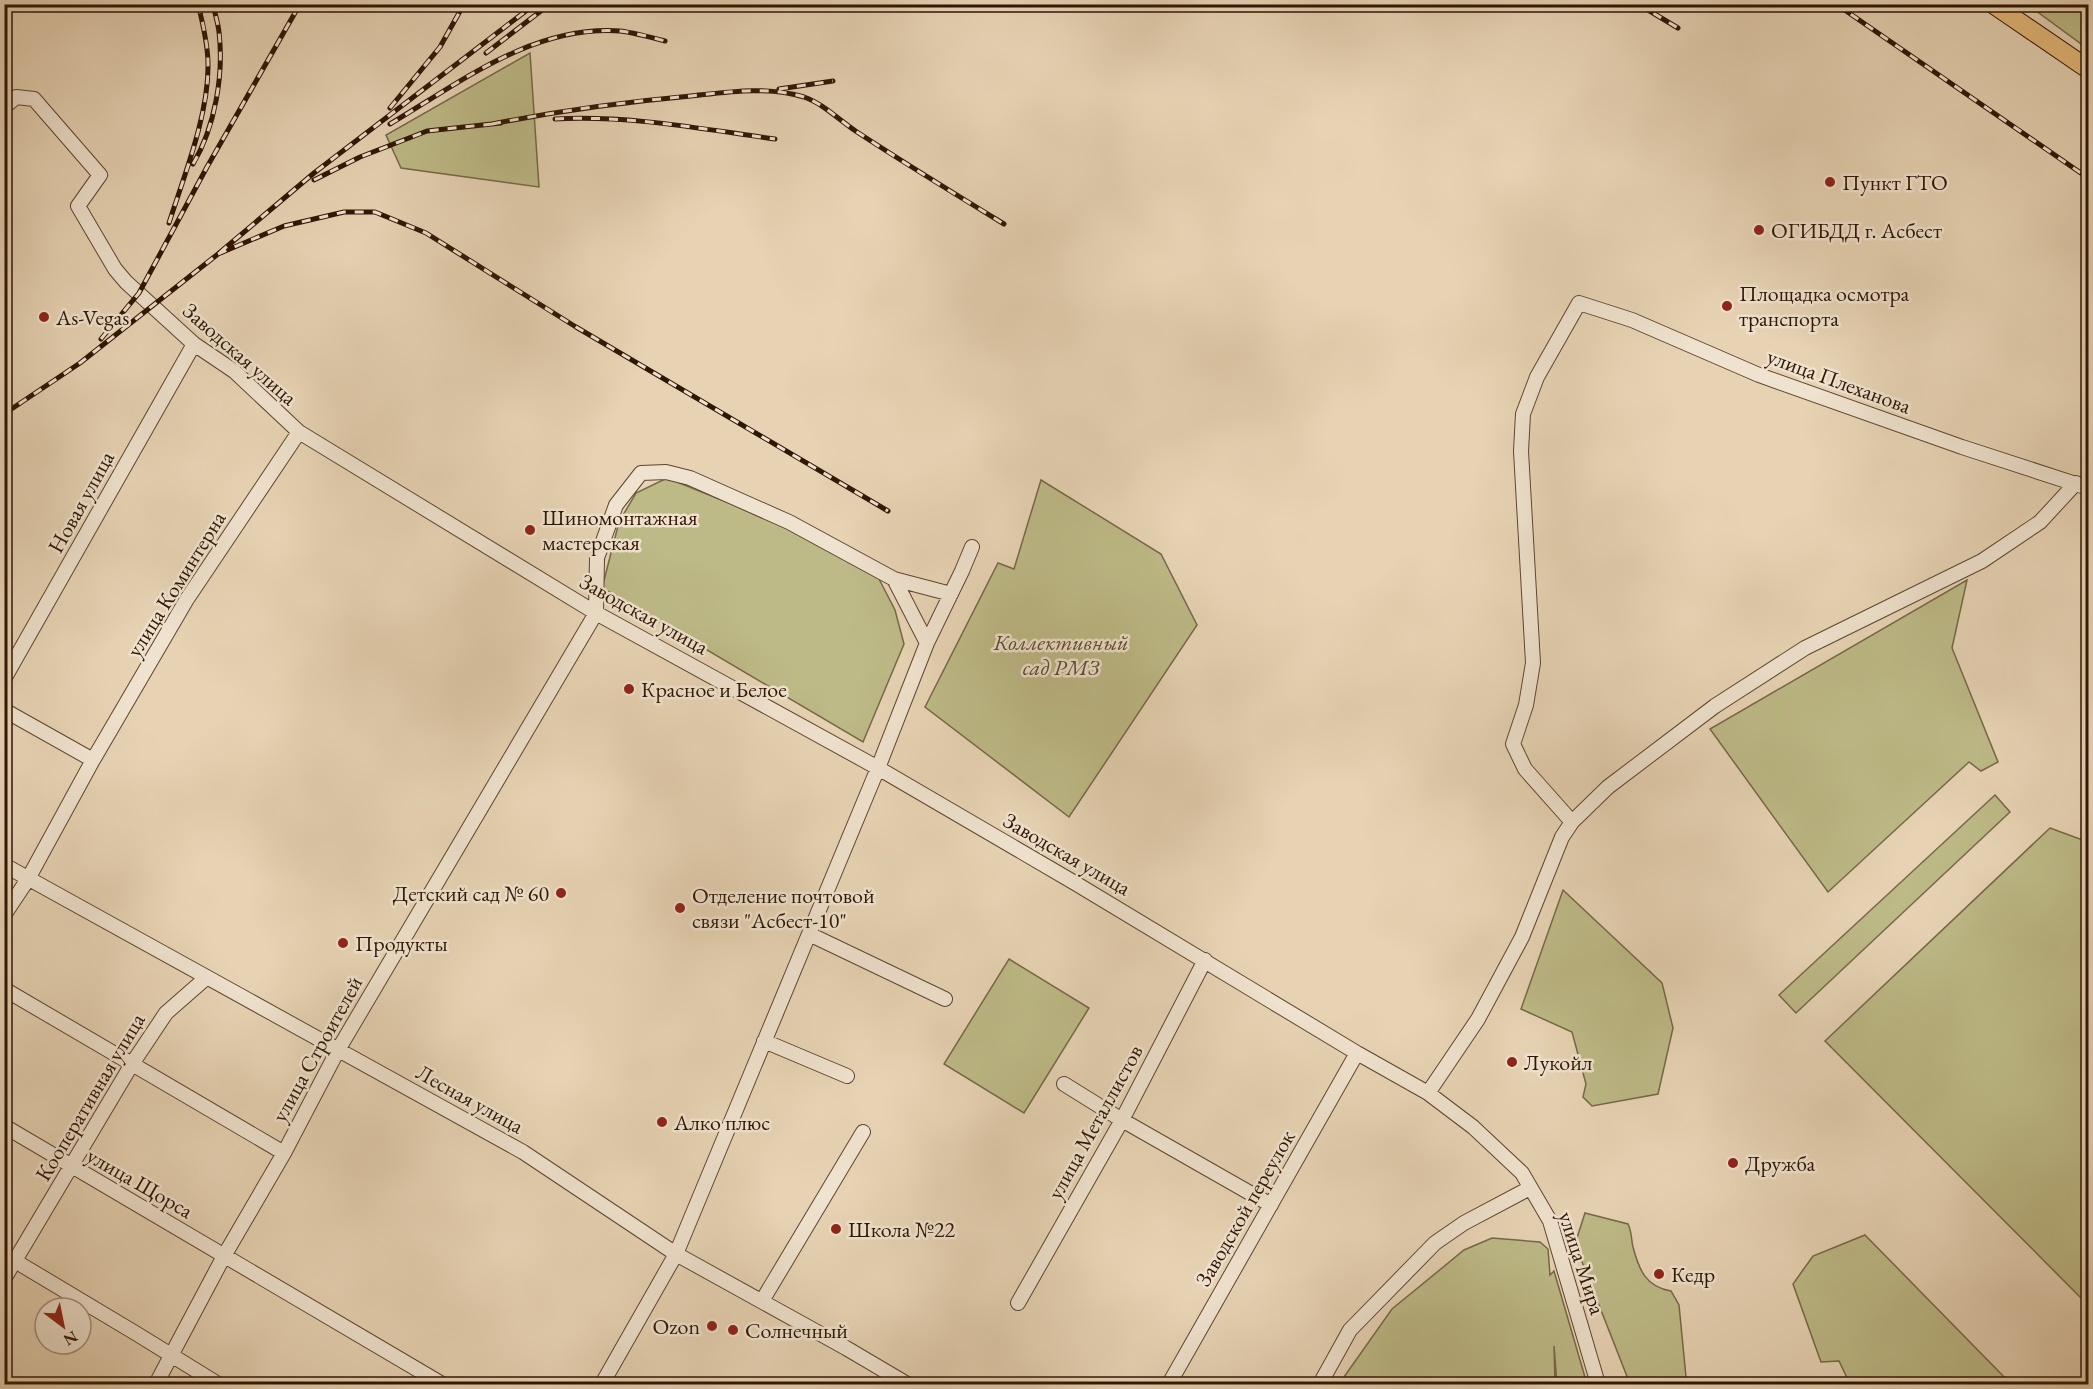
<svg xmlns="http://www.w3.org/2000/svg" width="2093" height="1389" font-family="'EB Garamond',serif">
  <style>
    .green { fill: #bdba87; stroke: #766846; stroke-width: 1.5 }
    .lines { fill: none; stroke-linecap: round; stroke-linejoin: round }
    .minor-casing { stroke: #5d4530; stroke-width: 16 }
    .major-casing { stroke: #2f1604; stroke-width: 20 }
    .minor { stroke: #efe2ce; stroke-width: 14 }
    .major { stroke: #e4ba7a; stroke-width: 18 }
    .rail-casing { stroke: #2f1604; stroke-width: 5 }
    .rail { stroke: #efe2ce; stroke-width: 3; stroke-dasharray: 9; stroke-linecap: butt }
    .poi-dot { fill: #8f2418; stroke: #efe2ce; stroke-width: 2 }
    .labels { text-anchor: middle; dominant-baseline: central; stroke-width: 5; stroke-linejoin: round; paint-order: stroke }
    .poi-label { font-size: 22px; fill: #2f1604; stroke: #efe2ce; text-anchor: start }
    .street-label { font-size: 22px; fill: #2f1604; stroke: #efe2ce }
    .park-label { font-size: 22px; font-style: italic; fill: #5a472b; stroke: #efe2ce }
  </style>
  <rect width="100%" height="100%" fill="#e7d3b4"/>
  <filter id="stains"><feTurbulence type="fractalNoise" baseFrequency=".00333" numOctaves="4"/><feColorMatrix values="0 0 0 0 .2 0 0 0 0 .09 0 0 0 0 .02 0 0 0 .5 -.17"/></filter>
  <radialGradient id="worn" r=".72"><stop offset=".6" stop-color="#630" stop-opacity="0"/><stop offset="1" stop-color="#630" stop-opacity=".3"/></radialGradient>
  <path class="green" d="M2028,5H2088V49Z
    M530,53L539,187L401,168L386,135Z
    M667,478L781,524L878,577L895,610L904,644L863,742L602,588L619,522L636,493Z
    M1041,480L1161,554L1197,625L1069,817L925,707L998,563L1014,569Z
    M1967,580L1952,648L1998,762L1981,771L1969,762L1828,892L1710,729Z
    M1995,795L2010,812L1796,1013L1779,995Z
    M2050,828L2088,842V1305L1825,1041Z
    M1563,890L1662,983L1673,1028L1658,1094L1592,1106L1583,1097L1586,1084L1572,1032L1521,1009Z
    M1009,959L1089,1008L1024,1113L944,1064Z
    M1585,1213L1628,1224C1632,1232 1631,1239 1633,1247C1639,1270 1646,1287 1671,1291L1679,1305L1686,1377L1681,1384H1630L1575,1244Z
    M1865,1235L2011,1384H1850L1839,1361L1821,1362L1793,1284L1813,1256Z
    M1492,1238L1540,1242L1548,1249L1550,1275L1554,1271L1587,1384H1557L1554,1346L1555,1384H1339L1392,1309L1464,1250Z"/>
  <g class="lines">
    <defs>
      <path id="minor" d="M4,107L16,97L34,99L100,175L78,206L115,269L126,282L194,344L234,371L299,432L596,613L878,768L1075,883L1357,1053L1428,1093L1473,1127L1522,1173L1550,1221L1598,1384
        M894,579L951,594
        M4,679L194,344
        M4,710L93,760
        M1572,822L1525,769L1513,744L1526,705L1533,663L1521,451L1523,414L1537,377L1579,303L1632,320L1759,375L1962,447L2088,488
        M4,865L523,1152L676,1254L846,1348L907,1384
        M4,915L28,879L93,760L187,599L299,432
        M809,934L945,999
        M4,989L284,1153
        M764,1041L847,1076
        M1064,1084L1122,1120L1271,1205
        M1428,1093L1478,1019L1522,937L1562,837L1572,822L1608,787L1715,706L1805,648L1982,561L2040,522L2076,483
        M4,1126L442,1384
        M6,1265L15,1261L137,1334L218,1384
        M4,1279L132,1064L166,1013L206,978
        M762,1301L863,1132
        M1018,1303L1122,1120L1205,960
        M156,1384L224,1256L284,1153L338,1050L596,613L597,558L616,505L641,473L666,472L690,478L789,522L894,579L927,643
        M602,1384L676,1254L878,768L927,643L962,571L972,547
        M1169,1384L1357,1053
        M1320,1384L1350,1330L1435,1243L1464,1223L1530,1188"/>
      <path id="major" d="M1993,4L2088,69"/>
    </defs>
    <use href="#minor" class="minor-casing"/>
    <use href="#major" class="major-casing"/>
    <use href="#minor" class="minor"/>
    <use href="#major" class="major"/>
    <defs>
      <path id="rail" d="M1638,4L1678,28
        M1836,4L2088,178
        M486,53L550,4
        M779,89L833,81
        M390,108L440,47L464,4
        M555,119C629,115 702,129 775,139
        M390,124C461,82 533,25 620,31C635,33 650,37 665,41
        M492,124C558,111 624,102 691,96C728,92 767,86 804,97C824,104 840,121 857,132C906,164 955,194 1004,224
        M193,164C215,127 224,75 219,32C218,23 215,14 213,4
        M314,180L360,157L427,131L501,123
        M169,223C184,176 209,114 208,64C208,45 203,24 198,4
        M218,254L284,226L344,212H375L426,233L576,327L888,511
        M101,339L139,293L207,167L300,4
        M4,414L80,363L218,254L314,173L535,4"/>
    </defs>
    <use href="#rail" class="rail-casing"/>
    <use href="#rail" class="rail"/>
  </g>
  <g class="poi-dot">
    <circle cx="1830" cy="182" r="6"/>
    <circle cx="1759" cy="230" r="6"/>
    <circle cx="1727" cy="306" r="6"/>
    <circle cx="44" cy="317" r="6"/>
    <circle cx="530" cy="530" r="6"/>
    <circle cx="629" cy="689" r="6"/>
    <circle cx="561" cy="893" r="6"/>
    <circle cx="680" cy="908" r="6"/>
    <circle cx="343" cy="943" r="6"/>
    <circle cx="1512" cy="1062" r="6"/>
    <circle cx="662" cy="1122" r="6"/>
    <circle cx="1733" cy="1163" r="6"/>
    <circle cx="836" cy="1229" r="6"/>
    <circle cx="1659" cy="1274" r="6"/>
    <circle cx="712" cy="1326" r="6"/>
    <circle cx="733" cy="1330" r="6"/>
  </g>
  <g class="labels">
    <g class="poi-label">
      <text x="1842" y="182">Пункт ГТО</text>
      <text x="1771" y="230">ОГИБДД г. Асбест</text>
      <text x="1739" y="293">Площадка осмотра<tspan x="1739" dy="25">транспорта</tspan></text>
      <text x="56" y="317">As-Vegas</text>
      <text x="542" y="517">Шиномонтажная<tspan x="542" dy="25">мастерская</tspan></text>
      <text x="641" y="689">Красное и Белое</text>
      <text x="549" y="893" text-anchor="end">Детский сад № 60</text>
      <text x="692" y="895">Отделение почтовой<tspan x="692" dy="25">связи "Асбест-10"</tspan></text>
      <text x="355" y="943">Продукты</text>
      <text x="1524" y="1062">Лукойл</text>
      <text x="674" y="1122">Алко плюс</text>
      <text x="1745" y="1163">Дружба</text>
      <text x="848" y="1229">Школа №22</text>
      <text x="1671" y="1274">Кедр</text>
      <text x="700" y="1326" text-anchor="end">Ozon</text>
      <text x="745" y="1330">Солнечный</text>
    </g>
    <g class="street-label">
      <text transform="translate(240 354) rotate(41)">Заводская улица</text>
      <text transform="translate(1839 381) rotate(20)">улица Плеханова</text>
      <text transform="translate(81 502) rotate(-61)">Новая улица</text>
      <text transform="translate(176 584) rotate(-58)">улица Коминтерна</text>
      <text transform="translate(644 614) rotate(29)">Заводская улица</text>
      <text transform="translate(1067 854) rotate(30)">Заводская улица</text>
      <text transform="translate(317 1049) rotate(-61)">улица Строителей</text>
      <text transform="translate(90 1097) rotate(-59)">Кооперативная улица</text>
      <text transform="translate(470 1099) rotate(29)">Лесная улица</text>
      <text transform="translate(1095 1122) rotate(-61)">улица Металлистов</text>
      <text transform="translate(140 1183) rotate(30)">улица Щорса</text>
      <text transform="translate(1245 1208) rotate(-60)">Заводской переулок</text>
      <text transform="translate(1582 1263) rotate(72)">улица Мира</text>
    </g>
    <g class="park-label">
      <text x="1061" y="642">Коллективный<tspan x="1061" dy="25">сад РМЗ</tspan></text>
    </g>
  </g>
  <rect width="2093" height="1389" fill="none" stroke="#e7d3b4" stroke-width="24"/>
  <rect x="6" y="6" width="2081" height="1377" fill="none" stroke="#2f1604" stroke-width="3"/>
  <rect x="12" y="12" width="2069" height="1365" fill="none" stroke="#2f1604" stroke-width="1.5"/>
  <g transform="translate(63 1326) rotate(148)"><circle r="28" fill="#efe2ce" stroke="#a2907d" stroke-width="1.5"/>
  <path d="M0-4.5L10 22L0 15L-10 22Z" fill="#8f2418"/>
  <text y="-9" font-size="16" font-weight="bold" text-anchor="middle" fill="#2f1604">N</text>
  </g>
  <rect width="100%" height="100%" filter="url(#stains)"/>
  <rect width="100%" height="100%" fill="url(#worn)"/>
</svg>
